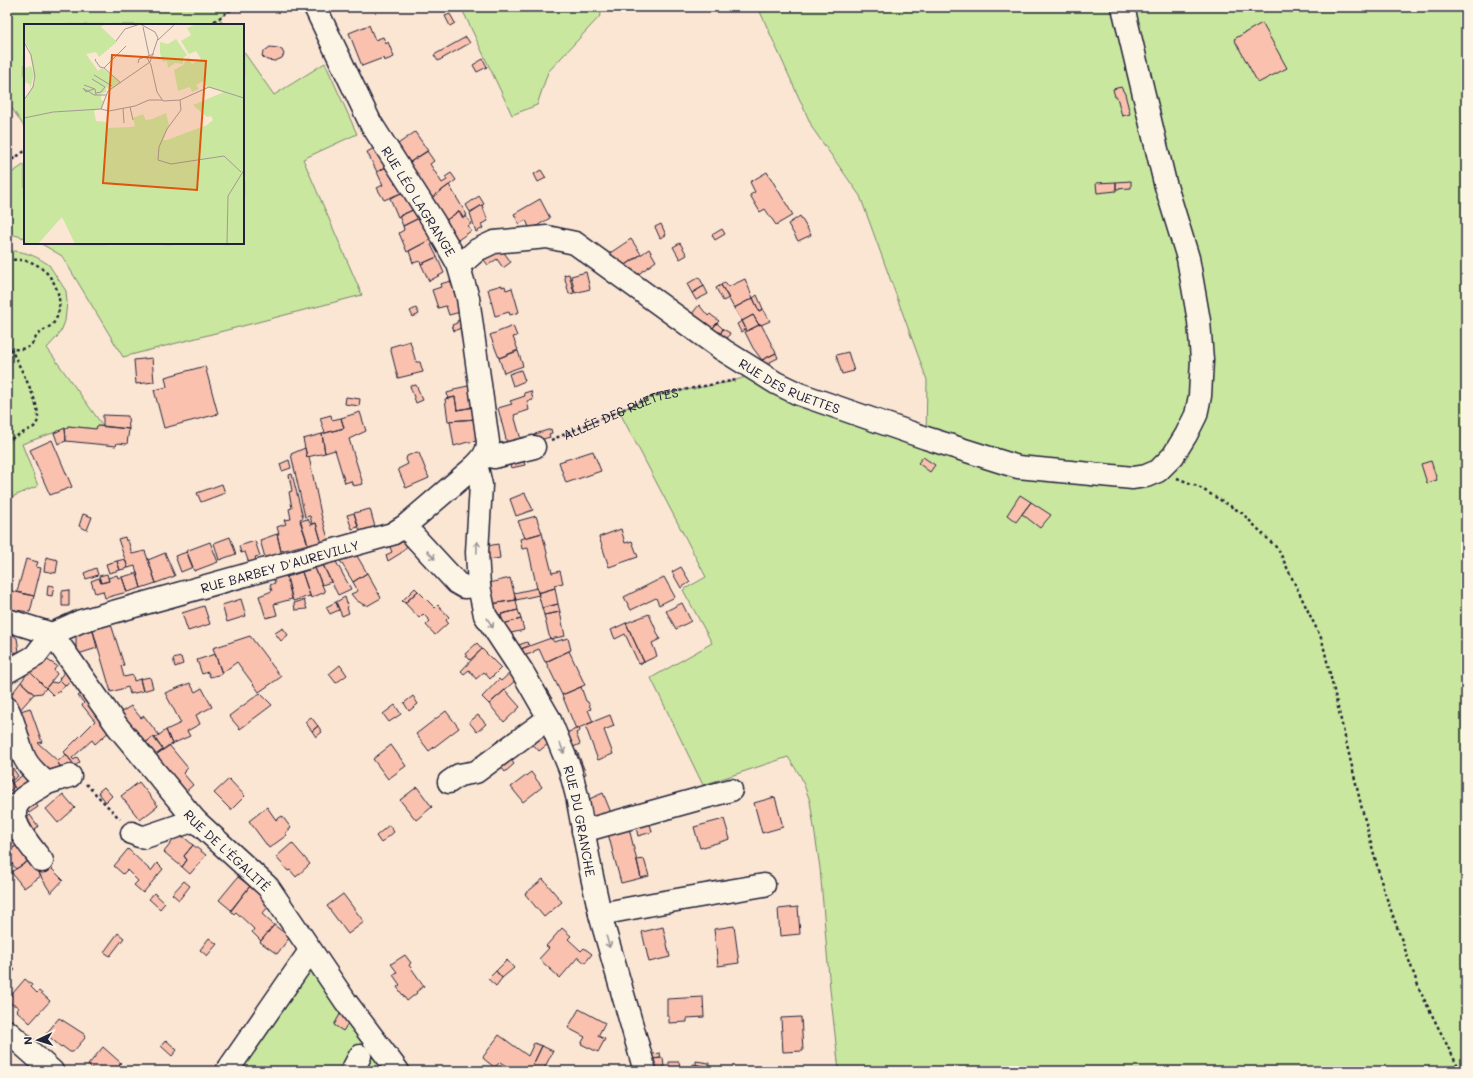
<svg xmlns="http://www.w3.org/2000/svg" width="1473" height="1078" font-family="Mali,sans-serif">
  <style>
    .green { fill: #cae79f; stroke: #76846d }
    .building { fill: #fac2ae; stroke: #22223b }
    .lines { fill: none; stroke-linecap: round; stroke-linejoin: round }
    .minor-casing { stroke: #22223b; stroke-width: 25 }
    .path { stroke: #22223b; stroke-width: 2.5; stroke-dasharray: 3 3; stroke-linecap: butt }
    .minor { stroke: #fcf5e5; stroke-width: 22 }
    .oneway { stroke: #9a9698 }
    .labels { text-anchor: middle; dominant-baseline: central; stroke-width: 3; stroke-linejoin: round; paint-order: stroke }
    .street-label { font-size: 13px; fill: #22223b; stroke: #fcf5e5 }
    .inset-road { fill: none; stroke: #a49897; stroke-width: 1 }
    .view { fill: #de560e; fill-opacity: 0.15; stroke: #de560e; stroke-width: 2 }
    .inset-edge { fill: none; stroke: #22223b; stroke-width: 2 }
  </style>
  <rect width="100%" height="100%" fill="#fbe6d4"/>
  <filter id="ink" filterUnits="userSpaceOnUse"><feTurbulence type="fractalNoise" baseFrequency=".025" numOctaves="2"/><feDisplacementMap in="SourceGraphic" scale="8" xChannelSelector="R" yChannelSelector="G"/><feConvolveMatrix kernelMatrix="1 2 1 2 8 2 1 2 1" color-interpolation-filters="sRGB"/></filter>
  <g filter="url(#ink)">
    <path class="green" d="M7,7H235L219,18L224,25H25V128L7,101Z
      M461,7H600L601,15L548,72L537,105L512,115Z
      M758,7H1466V1071H839L830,989L820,868L810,801L801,777L788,757L703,785L651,678L712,643L683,590L706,577L619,411L657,395L730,382L758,373L926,438L927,380L860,196L813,129Z
      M243,51L274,95L325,63L357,134L303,159L362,295L123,357L62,256L40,243H243Z
      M25,164V238L7,233V176Z
      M14,251C27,252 38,257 49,265L66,291L67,302L65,321L62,329L57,337L47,348L103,426H97L96,429L68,426L67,428L22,444L38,486L7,499V252Z
      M310,951L388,1071H227Z"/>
    <path class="building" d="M450,14L455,23L450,26L445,16Z
      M1262,23L1287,68L1258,83L1234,39Z
      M369,25L375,40L383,37L386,44L388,42L394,57L384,61L383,58L362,66L349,33Z
      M466,37L470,43L438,61L434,55Z
      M270,47L278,48L282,50L284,54L282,58L275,61L267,60L264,58L262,56L263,52Z
      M483,59L487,67L477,72L473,65Z
      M1121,87L1125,94L1130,114L1122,116L1117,97H1115L1113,89Z
      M415,132L428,151L407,164L395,146Z
      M374,148L380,159L382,158L386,167L377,172L367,152Z
      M427,151L434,161L430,164L442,183L447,180L445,177L451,173L456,180L430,199L407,164Z
      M386,167L393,180L399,177L406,191L384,200L377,188L383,185L377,172Z
      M541,170L546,178L538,182L534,174Z
      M767,172L793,215L776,225L765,209L760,212L750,195L755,192L750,182Z
      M1131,181V188L1116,189V182Z
      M1116,182V191L1097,193L1096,183Z
      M449,185L467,215L463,218L459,211L445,221L430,199Z
      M406,191L415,209L398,217L390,198Z
      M479,196L484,204L470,212L466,205Z
      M540,199L550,218L535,227H529L526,220L519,224L514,214Z
      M482,205L488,221L481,224L483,228L476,232L470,213Z
      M415,209L419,218L403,226L399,216Z
      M459,211L463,218L466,216L471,224L468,226L471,231L458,240L445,221Z
      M800,216L811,235L798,241L788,224Z
      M419,218L425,230L428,228L434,238L407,252L399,233L404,230L403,226Z
      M661,224L666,235L660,238L655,227Z
      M722,229L725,234L715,240L712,235Z
      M433,238L435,243L431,245L437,257L421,264L420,261L413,263L409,251Z
      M631,239L641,254L623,267L607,255Z
      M680,243L687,255L680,259L673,247Z
      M649,249L656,261L636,276L623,267Z
      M502,250L511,262L503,268L497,259L488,265L483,259Z
      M437,257L444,273L429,281L421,264Z
      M586,272L590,289L575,293L571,276Z
      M569,274L574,293L569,294L564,275Z
      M699,277L704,286L692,293L687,284Z
      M745,279L753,298L734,308L721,285L725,282L728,287Z
      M455,280L464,311L449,315L446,306L438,308L432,290L441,287L440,284Z
      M502,285V287L505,286L506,290L512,288L519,312L510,315L509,312L495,316L488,289Z
      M721,285L729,298L723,301L716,288Z
      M704,286L708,294L696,300L692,293Z
      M757,295L763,309L759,311L753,298Z
      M753,298L759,311L763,309L770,321L761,325V324L759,325L753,315L742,321L734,308Z
      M699,305L708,316L710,314L719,321L711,330L691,315Z
      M416,308L419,314L413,317L410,311Z
      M753,315L759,325L747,331L742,321Z
      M465,318L468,325L454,331L452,325L457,323V321Z
      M742,321L746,329L741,332L737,324Z
      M717,323L723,329L719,336L711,330Z
      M761,324L776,353L762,360L753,348L745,332Z
      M513,326L517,336L513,337L518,350L499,358L490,335Z
      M723,329L730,333L727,339L719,336Z
      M410,341L416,362H420L423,372L398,378L390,347Z
      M518,351L523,366L504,373L499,358Z
      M848,352L854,371L842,374L836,355Z
      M776,353L778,358L766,364L762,360Z
      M152,358L154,382L136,384L134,360Z
      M205,366L218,414L164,428L154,390L167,387L165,377Z
      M521,370L525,381L513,386L509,374Z
      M416,385L423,400L416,403L410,386Z
      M468,386L472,393L474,407L457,410L455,397L448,399L447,393L454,391V389Z
      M531,391L533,400L527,401L529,410L514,415L522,443L508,447L498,408L512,404L510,401L525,396L524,393Z
      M346,397L360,399L359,406L345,404Z
      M455,397L457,410L474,407L476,419L448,421L445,399Z
      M360,412L366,431L349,439L363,484L353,486L351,481L345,483L335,450L325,453L322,434L344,428L341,418Z
      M103,415L128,416L129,429L103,426Z
      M331,415L332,420L341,418L344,428L325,433L320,418Z
      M476,419L480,441L468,442L454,446L450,421Z
      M68,426L96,429L97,426L129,429L127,444L117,443L116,446L66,441L65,428H67Z
      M65,428L66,441L58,444L54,433Z
      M551,429L552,433L549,434L550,437L536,441L535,434Z
      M322,434L325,453L307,457L303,439Z
      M52,440L72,487L50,495L30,450Z
      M305,448L307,457H309L321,514L329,542L322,544L316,523L312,524L310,516L305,517L291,454Z
      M593,451L601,471L566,483L559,462Z
      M417,452L419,453L429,478L406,488L398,469L408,464L406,459L407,456Z
      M522,455L525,465L511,468L509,458Z
      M923,457L935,465L930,472L918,463Z
      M289,460L291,468L282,471L280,464Z
      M1431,461L1437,480L1427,483L1421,464Z
      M292,474L303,518L300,519L308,544L281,551L277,534H279L277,527L286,524L284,520L291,519L289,509L292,508L289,492L292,491L289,475Z
      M222,484L225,493L201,502L197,493Z
      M525,493L533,510L516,516L510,499Z
      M1020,495L1031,502L1016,522L1007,515Z
      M1031,502L1051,515L1040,528L1022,514Z
      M370,509L375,527L360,531L354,513Z
      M354,513L358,527L352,529L347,515Z
      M83,514L92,517L87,530L79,526Z
      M536,516L542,533L525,538L518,521Z
      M308,519L311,525L316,523L322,544L309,548L300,521Z
      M621,529L625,543L632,541L638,557L609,567L599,537Z
      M542,533L552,573L560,571L563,583L554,585L555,588L538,593L528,548L522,549L520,539Z
      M277,534L282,556L266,561L260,540Z
      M125,537L126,541L128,540L132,554L145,551L156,583L141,588L135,566L128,568L118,539Z
      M230,537L236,554L219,560L214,543Z
      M398,537L407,546L401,553L388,561L386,555L392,552L387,540Z
      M255,541L260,556L255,557L257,563L250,566L245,552L241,553L239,546Z
      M210,542L218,562L194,571L186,551Z
      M498,544L500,558L484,561L482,547Z
      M353,549L367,573L353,582L338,557Z
      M187,552L193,567L181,572L175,556Z
      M165,553L175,576L156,583L148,560Z
      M46,557L58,560L56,573L44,571Z
      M26,559L38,562L36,567L41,568L34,596L17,592Z
      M125,559L128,568L120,570L117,561Z
      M335,560L351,589L338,595L323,565Z
      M117,561L120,570L109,573L106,564Z
      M323,565L331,582L322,585L315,568Z
      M681,567L690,582L681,588L672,572Z
      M96,568L98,575L86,579L84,573Z
      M315,568L325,592L311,598L302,572Z
      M285,571L292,599L274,604L277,615L266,618L259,596L272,591L270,585L275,583L272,575Z
      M302,572L310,596L293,601L287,577Z
      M137,573L141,588L127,592L122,577Z
      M367,573L381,598L367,606L366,604L364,605L356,600L351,594L358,591L353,582Z
      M107,574L109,581L101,583L99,576Z
      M117,575L118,578L122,577L127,592L105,598L103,591L95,593L91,581L99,578L101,583L109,581L108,578Z
      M664,577L675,597L659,605L656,598L631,610L624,597Z
      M510,578L516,600L491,604L485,584Z
      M48,585L54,586L52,596L47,595Z
      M415,588L418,591L405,603L402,601Z
      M537,588L539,595L516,600L514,593Z
      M555,588L558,604L542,608L538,593Z
      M7,590L34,596L30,612L7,609Z
      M69,590V606H62V591Z
      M418,591L435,608L438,605L449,617L446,620L448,623L435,635L426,625L430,621L423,614L419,618L405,603Z
      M345,597L348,607L347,608L349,613L342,616L336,602Z
      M241,599L246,616L227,622L222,605Z
      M304,600L307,609L295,610L294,603Z
      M516,600L518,610L495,616L491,604Z
      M336,602L339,610L330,614L326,607Z
      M682,603L691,621L676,629L666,611Z
      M558,604L560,612L544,615L542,608Z
      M204,606L210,624L188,631L182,613Z
      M518,610L521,619L503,624L501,614Z
      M560,612L565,636L550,639L544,615Z
      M649,614L660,639L652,643L657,656L644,662L626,623Z
      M521,619L524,630L503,635V624Z
      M110,621L124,665L121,666L124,677L133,675L134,681L140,679L143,691L130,694L128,687L111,692L92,627Z
      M626,623L644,662L639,664L625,634L615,639L611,630Z
      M92,627L97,648L78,654L76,650V633Z
      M283,628L288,635L281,641L275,633Z
      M7,631L17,638L19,652L7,653Z
      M250,636L281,677L259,692L237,662L222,673L213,648Z
      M551,638L554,642L568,638L571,650L545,662L539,649L534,651L533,653L522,656L518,650Z
      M527,642L529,646L518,650L516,646Z
      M477,643L482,649L470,660L465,654Z
      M482,649L501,668L490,679L484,672L476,679L469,670L464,674L461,671Z
      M569,651L585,685L562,695L546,662Z
      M215,654L222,674L210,677L208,672L202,674L197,660Z
      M181,657L183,664L175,667L173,659Z
      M46,659L57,666L54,670L57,674L46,688L29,671Z
      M340,665L347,675L336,683L329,674Z
      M29,671L46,688L42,693L34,694L21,682Z
      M65,671L73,677L66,686L59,679Z
      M511,672L517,679L489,704L482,697L499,679L501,681Z
      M150,677L153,688L143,691L140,679Z
      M60,680L65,685L61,690L53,695L46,688L51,682L57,683Z
      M21,682L34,694L18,712L7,700Z
      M190,683L195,692L202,688L212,707L196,715L200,724L187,731L190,736L172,744L166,730L181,723L165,693Z
      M581,687L586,701L588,702L591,709L588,710L593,722L576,729L562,695Z
      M505,690L520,707L504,722L489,704Z
      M84,692L111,730L95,744L92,740L72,758L74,760L77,757L80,762L75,766L64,752L95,721L82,705L84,703L78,696Z
      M260,693L272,705L240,729L229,716Z
      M413,696L418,704L409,711L404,703Z
      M395,705L401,714L389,722L383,714Z
      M131,706L141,718L144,716L159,735L155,738L153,737L144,744L118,714Z
      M30,708L42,742L38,743L58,761L57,762L65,772L51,776L28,758L14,713Z
      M446,711L459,728L429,751L416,734Z
      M478,715L486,724L477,732L469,722Z
      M610,715L614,726L604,730L613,754L598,760L585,725Z
      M311,717L318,726L312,731L305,722Z
      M318,726L322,732L316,737L312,731Z
      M579,728L580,731L576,733L580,744L569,749L563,734Z
      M166,730L172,744L163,750L155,738Z
      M544,731L552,741L539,751L531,742Z
      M153,737L163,750L153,757L144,744Z
      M7,741L20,753L10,764L18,776L11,781L7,775Z
      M169,745L188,768L183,773L193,785L183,794L153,757Z
      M391,745L406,766L388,779L373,759Z
      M577,751L586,774L579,776L571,753Z
      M66,754L75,766L66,774L57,762Z
      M511,760L514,764L505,772L501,767Z
      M27,772L36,785L20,796L12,783Z
      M531,772L542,787L523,802L511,787Z
      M7,775L14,787L10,791L7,787Z
      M229,779L245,796L231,810L214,793Z
      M139,782L158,806L140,820L121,796Z
      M104,787L112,796L106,802L98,792Z
      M417,787L432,807L416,820L400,800Z
      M603,793L612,815L595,822L587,800Z
      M63,794L75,808L58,823L46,809Z
      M32,797L38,807L29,813L23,804Z
      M775,797L783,827L762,833L754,803Z
      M267,807L276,820L282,816L291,828L285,833L287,835L269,848L249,821Z
      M30,815L38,826L32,834L20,824Z
      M7,816L18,844L7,853Z
      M649,819L652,832L638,836L635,823Z
      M724,819L730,839L700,848L694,827Z
      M628,824L641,878L621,883L607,830Z
      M389,825L394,832L381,843L376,836Z
      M179,833L193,845L184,856L187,860L182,867L164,852Z
      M292,843L310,864L296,877L290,870L288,871L276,857Z
      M18,844L30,860L16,869L7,857V853Z
      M193,845L206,855L190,874L182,867L187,860L184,856Z
      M128,849L151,871L157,863L163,869L143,893L134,885L138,881L127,870L123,874L114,866Z
      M644,859L649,876L641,878L637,860Z
      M30,860L41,876L24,888L11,872Z
      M47,864L63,880L51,893L38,872Z
      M238,877L250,886L231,910L219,900Z
      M543,879L562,902L544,917L525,894Z
      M184,881L190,886L179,900L172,894Z
      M250,886L270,905L262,914L274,925L261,941L252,932L254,929L236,912L234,914L231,911Z
      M154,893L165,903L160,909L149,899Z
      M343,894L364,922L348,934L327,906Z
      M798,907L800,934L780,936L778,909Z
      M274,925L290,937L277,954L260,942Z
      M734,926L739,963L718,966L714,929Z
      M663,927L670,957L649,962L642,932Z
      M562,928L571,936L568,939L581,951L584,948L592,954L585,963L578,957L560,978L539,959L549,948L546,946Z
      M118,933L124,938L110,956L104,952Z
      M209,938L217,944L207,956L200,950Z
      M405,955L411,963L409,965L424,986L416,992L417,993L407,1001L397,987L400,985L393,975L397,972L391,964Z
      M507,960L514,968L502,978L496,971Z
      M7,961L15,970L7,977Z
      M496,971L502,978L496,986L488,979Z
      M25,979L32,985L31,987L37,993L39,991L50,1001L30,1023L16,1010L19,1008L15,1005H13L7,1000Z
      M703,997L704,1017L687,1018V1022L669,1023V1016H667V999Z
      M343,1009L351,1019L343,1031L334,1025Z
      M579,1009L605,1023L598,1036L605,1039L598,1052L581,1044L585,1037L568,1028Z
      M801,1017L803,1051L783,1052L781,1018Z
      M59,1018L84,1034L85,1038L73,1052H70L62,1046L61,1047L46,1034Z
      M499,1035L528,1056L534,1043L542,1046L530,1071H514L500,1062L496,1066L494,1067L484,1059L483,1057Z
      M166,1040L177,1050L172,1056L161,1046Z
      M542,1046L553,1051L543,1071H530Z
      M103,1047L121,1063L119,1065L127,1071H94L88,1065Z
      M660,1053L661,1058L652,1059V1054Z
      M663,1058L664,1067L651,1069L649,1059Z
      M696,1061L709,1063V1067L696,1065Z
      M669,1062H679L680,1068L687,1067V1071H667L666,1069H669Z
      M693,1064L709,1067L708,1071H692Z"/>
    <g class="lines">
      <defs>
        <g id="minor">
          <path id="s2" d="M458,264L467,259L477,250L494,242L547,237L575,243L723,350L776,383L799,394L926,438L1018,467L1133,478L1146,476L1158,471L1173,456L1186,435L1196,415L1200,396L1202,360L1199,321L1188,258L1165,183L1123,7"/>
          <path d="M485,455L494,457L534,447"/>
          <path id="s3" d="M474,467L478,472L481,485L477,552L479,586L485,615L522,671L549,718L570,769L577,796L591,872L601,918L645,1071"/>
          <path d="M405,526L411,533L457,583L464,587L479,586"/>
          <path d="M7,620L52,634"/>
          <path id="s4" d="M52,634L81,621L392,534L405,526L474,467C481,460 488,453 488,442L468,298L458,264L434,222L370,122L315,7"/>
          <path id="s5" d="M52,634L118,727L195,820L268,887L346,1002L398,1071"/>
          <path d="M7,672L35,656L52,634"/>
          <path d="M7,708C16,724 17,743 25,759C30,769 39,776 47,783L70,776"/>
          <path d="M449,782L459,775L476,772L549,718"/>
          <path d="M583,831L731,790"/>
          <path d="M132,833L139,836L145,837L195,820"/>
          <path d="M42,861C32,847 3,818 20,801C27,794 38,789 47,783"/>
          <path d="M600,914L653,904L764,885"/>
          <path d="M7,1031L52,1071"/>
          <path d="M227,1071L310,951"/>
          <path d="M352,1071L360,1056"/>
        </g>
      </defs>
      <use href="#minor" class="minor-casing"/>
      <g class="path">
        <path d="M209,25L235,7"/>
        <path d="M7,163L25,151"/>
        <path d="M7,260C17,259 29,260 37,265C55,276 65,300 56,319C52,328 44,328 38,335C35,337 34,342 31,345C26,350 14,350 7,348"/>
        <path id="s1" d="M551,440L657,395L736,380"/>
        <path d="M7,443L11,439L34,427C36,424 38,422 38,418C39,401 19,366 11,349"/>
        <path d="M1177,478L1197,486L1242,513L1278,549L1322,640L1362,809L1383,888L1420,991L1460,1071"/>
        <path d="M86,784L120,819"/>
      </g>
      <use href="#minor" class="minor"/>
    </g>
    <defs><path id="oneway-shaft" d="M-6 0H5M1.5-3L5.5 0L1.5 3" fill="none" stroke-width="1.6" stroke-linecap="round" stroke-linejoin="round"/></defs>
    <g class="oneway">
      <use href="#oneway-shaft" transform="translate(477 547) rotate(-88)"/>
      <use href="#oneway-shaft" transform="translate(431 555) rotate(47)"/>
      <use href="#oneway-shaft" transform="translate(490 623) rotate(58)"/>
      <use href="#oneway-shaft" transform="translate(562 748) rotate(69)"/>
      <use href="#oneway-shaft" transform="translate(608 942) rotate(74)"/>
    </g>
  </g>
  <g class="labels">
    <g class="street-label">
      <text transform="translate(419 201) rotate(58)">RUE LÉO LAGRANGE</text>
      <text stroke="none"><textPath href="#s2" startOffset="383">RUE DES RUETTES</textPath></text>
      <text stroke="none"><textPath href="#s1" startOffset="75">ALLÉE DES RUETTES</textPath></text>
      <text stroke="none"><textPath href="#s4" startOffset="238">RUE BARBEY D'AUREVILLY</textPath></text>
      <text stroke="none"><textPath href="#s3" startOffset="380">RUE DU GRANCHE</textPath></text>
      <text stroke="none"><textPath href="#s5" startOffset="279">RUE DE L'ÉGALITÉ</textPath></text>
    </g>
  </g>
  <g transform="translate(24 24)">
    <rect width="220" height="220" fill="#fbe6d4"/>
    <path d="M0,0H81L77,3L93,18L75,33L72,28L62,30L74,47L78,44L97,59L85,65L82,63V68L77,70V76L80,77L78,84L70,87L72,97L83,98V104L107,103L111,102L109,94L119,90L122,96L128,95L142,89L145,101L139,116H143L183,101L189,96L187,92L183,93L169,81L200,68L183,63L179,57L172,61L175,65L168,68L166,63L154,67L150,46L159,41L164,33L168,40L177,35L172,27L165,30L157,17L167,11L163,4L172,0H220V220H51L38,193L14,220H0V78L11,58L5,24L0,17ZM152,15L163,31L159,34V40L151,39L144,44L143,37L139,38L136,29V18L144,20ZM7,42L10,51L6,66V61L2,58L0,61V44Z" fill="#cae79f"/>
    <path class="inset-road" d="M116,0L131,8L134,14L126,38M119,3L125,31M134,16L151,0M92,17L101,5L116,0M0,18L7,31L11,52L9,63L0,76M122,32L127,41L133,68L139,77M72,35L71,36L76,43L80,44M114,39L115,35L130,30M70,51L88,62M68,55L81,63L77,68L72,69M97,59L80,44L102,22M60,61L71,65L72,71M59,64L60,65L64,67L62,68ZM70,65L64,67L70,71H82M156,76L157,86L143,105L135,123L134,136L147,140L200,132L217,148M139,77L156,76L185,63L220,74M106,83L109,96M99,84L100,99M77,85L84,67L126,38M77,85L85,87L111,82L125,76H138M0,94L29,88L77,85M203,220L204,172L220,146"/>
    <path class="view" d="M88,31L182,37L173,166L79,159Z"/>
    <rect width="220" height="220" class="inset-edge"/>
  </g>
  <rect width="1473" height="1078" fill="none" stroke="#fcf5e5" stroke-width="24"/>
  <rect x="12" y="12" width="1449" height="1054" fill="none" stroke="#22223b" stroke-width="1.5" filter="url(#ink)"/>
  <g transform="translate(38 1040) rotate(266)" stroke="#fcf5e5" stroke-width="3" paint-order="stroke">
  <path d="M0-3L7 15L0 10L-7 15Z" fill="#22223b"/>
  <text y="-6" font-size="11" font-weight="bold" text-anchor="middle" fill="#22223b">N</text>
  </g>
</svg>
